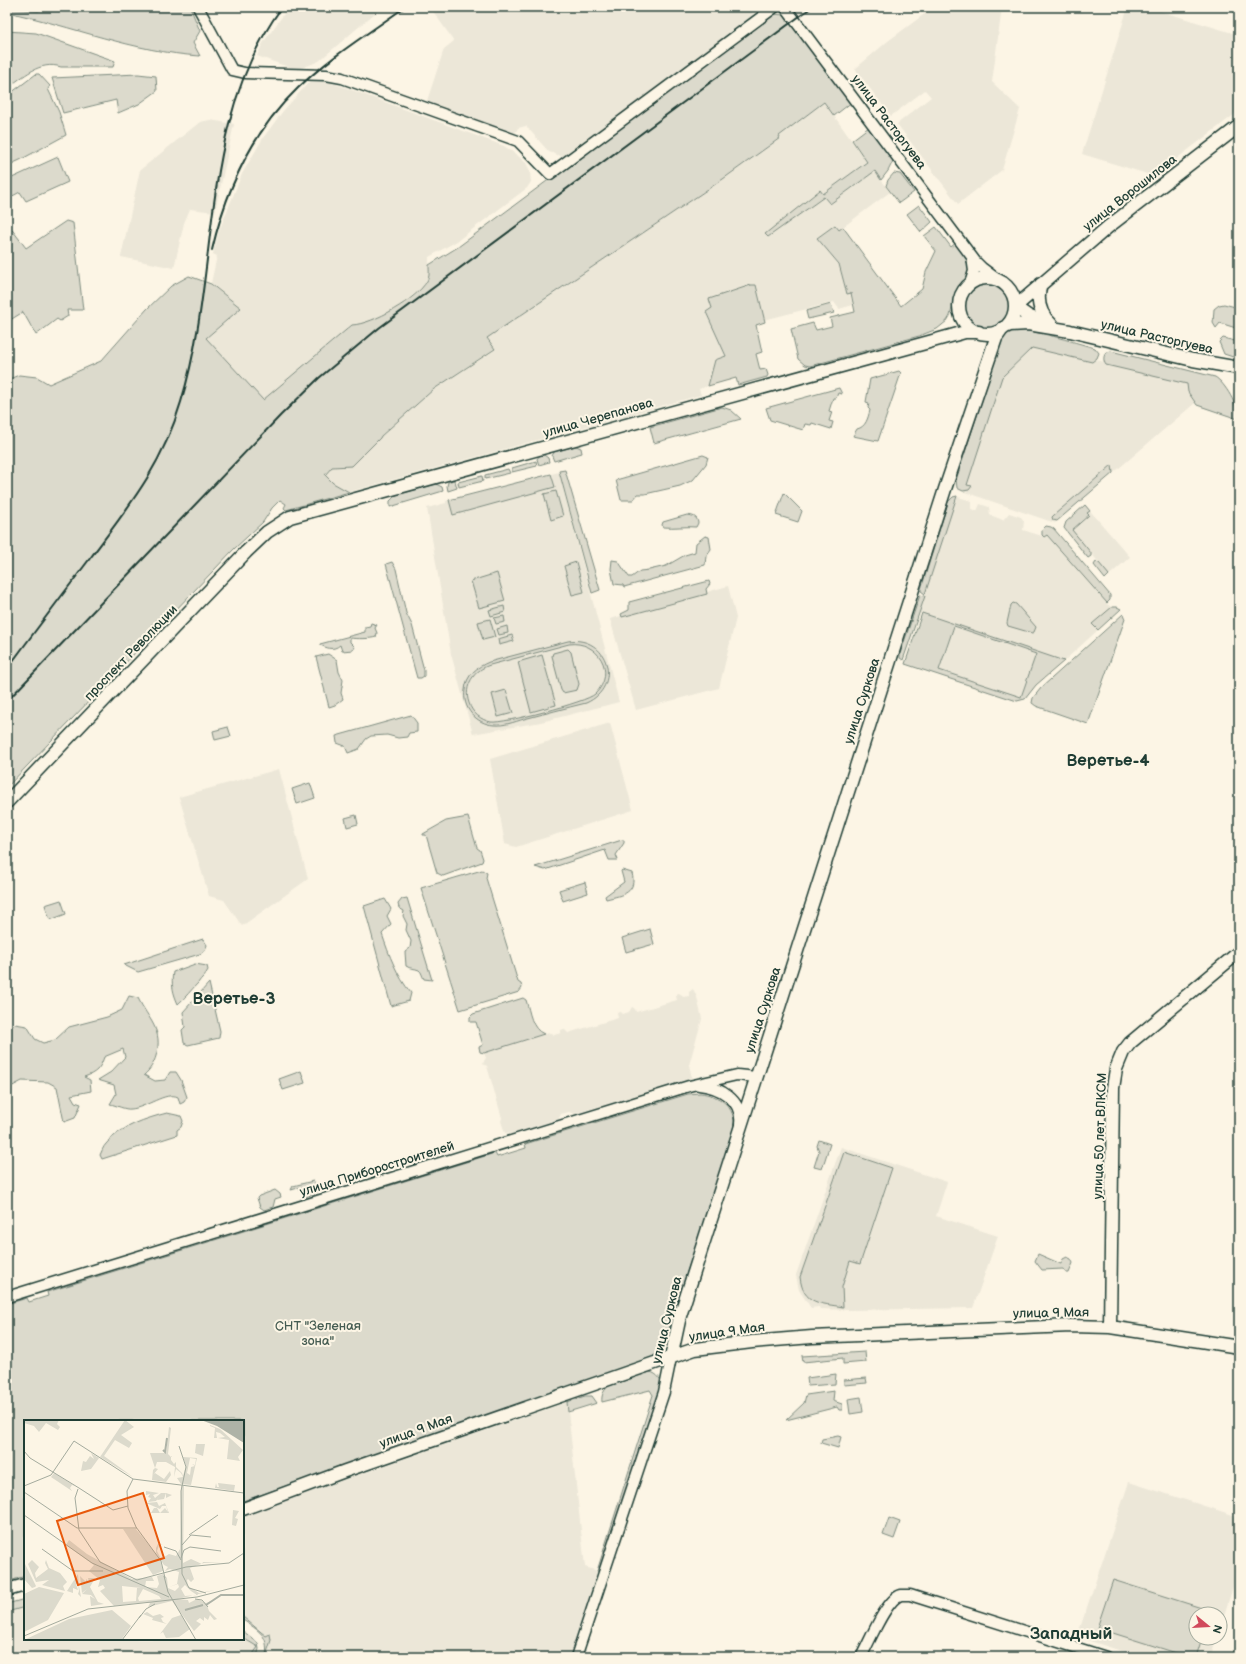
<svg xmlns="http://www.w3.org/2000/svg" width="1246" height="1664" font-family="'Balsamiq Sans',sans-serif">
  <style>
    .built { fill: #ece7d8 }
    .green { fill: #dcdacc; stroke: #7e8c80; fill-rule: evenodd }
    .lines { fill: none; stroke-linecap: round; stroke-linejoin: round }
    .minor-casing { stroke: #1f3d34; stroke-width: 13 }
    .major-casing { stroke: #1f3d34; stroke-width: 15 }
    .minor { stroke: #fcf5e5; stroke-width: 10 }
    .major { stroke: #fcf5e5; stroke-width: 12 }
    .rail { stroke: #1f3d34; stroke-width: 2 }
    .labels { text-anchor: middle; dominant-baseline: central; stroke-width: 4; stroke-linejoin: round; paint-order: stroke }
    .street-label { font-size: 13px; fill: #1f3d34; stroke: #fcf5e5 }
    .park-label { font-size: 13px; fill: #455c52; stroke: #fcf5e5 }
    .district-label { font-size: 17px; font-weight: bold; fill: #1f3d34; stroke: #fcf5e5 }
    .inset-river { fill: none; stroke: #aeb3a7; stroke-width: 2 }
    .inset-road { fill: none; stroke: #a4ab9e; stroke-width: 1 }
    .view { fill: #e8590c; fill-opacity: 0.15; stroke: #e8590c; stroke-width: 2 }
    .inset-edge { fill: none; stroke: #1f3d34; stroke-width: 2 }
  </style>
  <rect width="100%" height="100%" fill="#fcf5e5"/>
  <filter id="ink" filterUnits="userSpaceOnUse"><feTurbulence type="fractalNoise" baseFrequency=".025" numOctaves="2"/><feDisplacementMap in="SourceGraphic" scale="8" xChannelSelector="R" yChannelSelector="G"/><feConvolveMatrix kernelMatrix="1 2 1 2 8 2 1 2 1" color-interpolation-filters="sRGB"/></filter>
  <g filter="url(#ink)">
    <path class="built" d="M289,7H382L319,61L297,70L257,56L263,43Z
      M430,7H750L753,15L564,157L549,152L526,126L518,128L514,135L426,104L444,49L454,41Z
      M934,7H938L939,9L945,7L947,10L950,7H1002L992,82L1020,109L1002,170L958,204L897,124L931,97L925,90L891,116L855,69L888,41Z
      M1128,7H1147L1239,35V111L1154,176L1082,154Z
      M311,80H323L344,87L504,146L517,155L526,163L530,171L531,182L527,188L457,241L429,257V276L427,282L423,287L399,306L376,319L363,324L352,325L263,400L206,338L241,308L211,283L217,256L213,254L219,231L242,174L263,138L283,111Z
      M824,102L867,162L823,194L819,190L768,237L824,197L830,204L875,171L890,192L839,230L835,225L817,238L839,264L847,294L850,293L853,305L839,309L834,302L764,320L756,285L706,312L726,356L715,360L708,386L699,389L701,395L349,492L333,483L325,475L332,467L352,466L381,436L434,389L495,350L487,338L723,179L780,138L779,136Z
      M210,120L234,124L215,212L190,209L184,223L174,268L121,257L140,170L200,122Z
      M1026,331L1095,348L1099,353L1097,360L1104,362L1105,353L1111,351L1215,377L1221,381L1229,393L1239,418L1237,419L1199,406L1195,403L1055,523L959,490L955,483L956,480L1002,339Z
      M559,472L619,702L541,722L473,734L451,654L427,508L446,503V501Z
      M955,496L972,501V509L977,511L980,504L989,507L990,515L1003,520L1009,513L1021,517L1024,521L1023,530L1042,536V530L1046,526L1051,527L1110,595V600L1107,604L1111,607H1117L1121,609L1064,661L914,611L918,597L924,594L921,589L948,502L951,498Z
      M1085,505L1130,557L1105,579L1094,565L1095,563L1098,562L1092,554L1090,557H1086L1064,528L1066,522Z
      M728,586L736,618L719,688L636,710L610,619Z
      M954,626L1036,654L1021,697L939,670Z
      M610,723L633,810L516,847L505,844L490,759Z
      M279,769L308,879L242,926L224,900L209,896L179,797Z
      M693,989L697,997L702,1019L689,1065L692,1078L575,1114L569,1112L561,1114L558,1120L512,1134L505,1133L501,1121L502,1118L487,1066L483,1064L484,1061L486,1058L484,1053L544,1034L551,1033L554,1035L561,1033V1030L564,1029L568,1033L618,1018L617,1013L621,1012L623,1014L629,1012L632,1007L635,1009L636,1012L677,1000L676,996L678,993L681,994L683,997L689,996V992Z
      M841,1147L947,1182L936,1216L998,1236L973,1308L849,1310L820,1309L819,1307L811,1308L799,1290L796,1275Z
      M567,1402L585,1567L601,1572L572,1657H518L491,1655L476,1651L474,1657H266L271,1640L270,1634L266,1637L261,1630L243,1617V1515Z
      M1129,1482L1239,1517V1568L1220,1628V1614H1196V1638H1217L1210,1657H1141L1077,1637Z
      M25,1607V1639H243V1638L258,1647L251,1657H7V1612Z"/>
    <path class="green" d="M47,7H190L200,31L193,43L200,56C134,52 72,26 7,12V8L38,11Z
      M772,14L785,15L790,19L852,102L834,116L824,102L779,136L780,138L723,179L487,338L495,349L434,389L381,436L380,438L352,466L332,467L325,475L333,483L349,492L286,510L284,508L286,504L280,500L272,508L263,522L234,549L171,615L166,611L152,625L157,630L7,787V380L19,375L37,377L49,384L101,361L147,309L171,286L189,276L211,284L241,308L206,338L263,400L352,325C373,324 417,299 427,281C430,276 429,271 429,265L458,247Z
      M7,31L36,33L115,61L113,67H61C40,60 23,77 7,88Z
      M36,74H39L50,86L48,89L59,112L66,135L20,160L7,166V96Z
      M138,74L156,76L157,91L139,104L118,113L116,100L63,113L52,78Z
      M869,127L894,159L888,171L881,180L875,171L830,204L824,197L768,237L765,234L820,190L823,194L867,162L852,140Z
      M58,157L68,182L26,201L20,192L7,199V176L10,174L12,178Z
      M894,173L900,174L914,192L899,203L886,186L888,180Z
      M919,205L932,222L921,232L907,214Z
      M66,221L73,223L83,310H67L68,316L60,321L57,319L36,335L23,312L7,322V223L26,248Z
      M835,225L839,230L843,227L901,306L922,289L926,272L936,251L924,236L936,227L951,247L957,242L970,263L968,277L956,292L950,316L947,321L937,329L919,336L810,366L805,365L798,359L791,329L813,323L816,330L832,326L830,318L855,312L851,293L847,294L839,264L817,238Z
      M964 306a23 23 0 1 1 46 0a23 23 0 1 1-46 0Z
      M751,285H756L765,322L756,325L762,352L756,354L760,370L766,369L768,375L767,377L738,385L736,378L708,386L715,360L726,356L706,312L712,308L709,299Z
      M831,304L834,313L808,319L806,311Z
      M1224,304L1239,308V329L1220,323L1216,328L1213,323L1214,309L1219,305Z
      M1012,330C1034,329 1073,342 1095,348L1099,353L1097,358L1092,362L1032,348L1002,377L967,485L972,486L969,490L963,491L957,488L956,480L1002,339L1005,335Z
      M1223,338L1239,342L1238,354L1233,357L1224,354L1219,342Z
      M1111,351L1215,377C1225,383 1239,407 1238,419L1197,405L1188,392L1187,384L1106,365C1103,361 1103,355 1107,352Z
      M899,371L901,373L878,441L853,436L857,429C866,427 868,418 870,410L868,408L869,403L866,402L870,379Z
      M839,388L842,394L838,393L836,398H833L829,411L832,412L829,421L833,422L831,429L812,423L811,425L805,424L803,430L770,420L766,408Z
      M722,407L731,410L741,419L654,443L650,427Z
      M576,446L581,448L582,453L554,461L552,456L554,452Z
      M544,455L548,458L549,462L539,465L537,459L539,456Z
      M703,455L708,457L706,464L693,480L680,486L645,494H638L633,500H621L616,480Z
      M536,461L537,466L512,472V468Z
      M1112,465L1113,473L1057,521L1053,520L1052,517L1054,515Z
      M508,469L510,473L485,479V475Z
      M565,470L600,590L592,593L559,471Z
      M551,474L555,487L453,515L449,500Z
      M482,476L483,481L459,487L458,482Z
      M453,480L455,481L457,488L448,491L447,486L448,482Z
      M436,484L442,487L443,491L390,507V501L396,495Z
      M556,491L563,516L551,520L544,494Z
      M784,493L802,511L798,522L776,515Z
      M957,496L925,594L921,591V589L948,502L953,497Z
      M1085,505L1090,511L1087,513L1089,515L1072,530L1091,553V556L1088,558L1064,528L1066,522Z
      M687,515C693,516 697,516 698,523L696,527C685,526 675,528 663,527L662,525L663,522Z
      M1046,526L1051,527L1054,529L1110,595V600L1107,603L1047,535L1044,537L1042,535V530Z
      M705,536L709,537L711,549L706,556L705,565L624,587L623,585L614,584L611,569L612,560L618,561L629,577H632L640,571L649,570L666,566L685,555L695,552L696,543Z
      M392,562L396,569L406,613L412,625L424,670V676L421,678H417L386,564Z
      M576,562L584,592L572,595L564,566Z
      M1096,562L1099,563L1109,575L1105,579L1094,565Z
      M497,573L505,601L479,608L471,581Z
      M709,581L710,584L706,589L707,594L622,617L621,614L629,610V602Z
      M920,595L925,596L903,660L900,658V654Z
      M1013,603L1016,604L1036,627L1034,632L1032,633L1008,626L1007,623L1011,605Z
      M504,606L505,612L491,616L489,610Z
      M1112,607H1117L1121,609L1098,630L1092,624Z
      M922,613L1064,661L1036,685L1025,699L1017,701L905,664ZM954,626L1036,654L1021,697L939,670Z
      M1123,614L1125,619L1088,724L1036,706L1032,703L1033,698L1041,688Z
      M504,616L505,622L496,624L494,618Z
      M490,619L495,637L483,640L478,622Z
      M371,623L377,625L375,628L377,633L376,637C371,639 356,639 350,638V642L355,647L353,650L342,651L340,645C333,651 327,648 320,645V644L365,632V627L370,626Z
      M507,626L508,633L499,635L497,629Z
      M512,635L514,641L499,645L498,639Z
      M568,641C609,635 623,687 586,703C565,708 544,714 524,719C514,722 504,726 494,725C476,724 462,708 465,690C466,675 477,667 489,662ZM569,644C597,640 618,672 595,694C587,702 503,724 491,722C481,720 472,713 469,703C463,686 474,670 490,665Z
      M568,649L571,652L579,684L577,690L563,693L561,690L552,656L553,653Z
      M328,654L337,660L339,672L343,680L341,693L343,699L335,705L329,707L316,657Z
      M542,655L556,705L531,712L518,662Z
      M506,690L513,713L498,717L492,694Z
      M411,715L417,723V732L409,733L407,737L398,738L387,735L371,736L366,739L359,749L348,753L345,746L337,743L336,736Z
      M228,727L231,736L215,740L213,731Z
      M310,783L315,798L297,804L292,789Z
      M356,815L358,824L347,827L345,818Z
      M468,817L477,848L480,850L483,859L482,862L443,876L437,873L426,835H423V834L446,821Z
      M622,840H624V843L616,855L618,860H609L605,850L545,870L535,867Z
      M482,870L487,873L486,878L518,982L521,984L522,988L519,992L460,1010L421,888Z
      M622,870L632,873C637,893 623,895 606,899L605,896L624,882L621,871Z
      M585,882L588,893L563,901L559,890Z
      M407,898L432,980L424,979C422,976 422,972 419,970C415,968 410,969 406,966L405,952L410,948L411,941L406,930L407,924L403,916L404,911L399,908L398,904L402,899Z
      M385,899L391,909L387,916L391,924L382,934C389,955 397,976 411,993L409,1001L391,1006L364,906Z
      M61,900L66,914L50,920L45,905Z
      M650,929L654,944L626,952L622,938Z
      M203,939L207,945L205,950L200,954L138,972L124,965Z
      M195,964L207,966L208,970C205,976 201,978 198,983C191,990 186,997 178,1004C173,993 171,984 173,972Z
      M209,983L220,1031L219,1038L188,1045L184,1043L182,1030L185,1027L183,1012Z
      M129,996L138,998C148,1019 164,1030 156,1056C154,1063 150,1070 144,1075L155,1081L165,1080L170,1072H176L181,1080L187,1097L184,1102L180,1104L178,1097C166,1091 146,1108 131,1109C125,1110 116,1105 110,1104L116,1094L114,1085L98,1080L111,1072L125,1057L123,1049L104,1057C100,1069 96,1073 84,1077L90,1080L91,1091L71,1095L75,1102L81,1104L75,1118L64,1122L57,1087L48,1082L22,1081L7,1089V1028L15,1024L27,1026L35,1039L43,1043L55,1040L69,1027L107,1017L122,1010Z
      M523,998L526,1000C530,1012 531,1029 544,1034L484,1053L480,1052L479,1047L483,1045L476,1022H470V1017L473,1014Z
      M301,1071L305,1083L283,1090L279,1079Z
      M700,1093C719,1095 736,1106 734,1128L664,1343L661,1349L652,1357L243,1501V1421H25V1576L7,1582V1304L27,1298L29,1302L48,1296L47,1292L495,1153L497,1157L526,1148L525,1144L688,1094Z
      M167,1113L181,1116L183,1121L181,1127L177,1130V1135L102,1159L100,1155C102,1151 103,1147 106,1144C119,1127 147,1118 167,1113Z
      M819,1140L830,1144L822,1169L814,1167L819,1151L817,1146Z
      M844,1152L892,1168L860,1264L850,1261L842,1287L843,1307C821,1303 803,1305 800,1277Z
      M313,1181L318,1189L317,1193L305,1197L298,1188L291,1190L293,1186Z
      M275,1190L280,1194L281,1197L275,1199L273,1207L264,1210L260,1207L257,1198L259,1196Z
      M1038,1254L1061,1264L1063,1259L1067,1257L1071,1259L1073,1263L1069,1273H1066L1063,1269L1042,1270L1035,1261Z
      M865,1352L866,1362L843,1364V1358L803,1362L802,1356Z
      M650,1372C658,1374 661,1379 662,1387L601,1572L597,1571L653,1395L650,1390L602,1402C601,1395 604,1390 609,1386Z
      M836,1374L835,1384L808,1386L807,1378Z
      M866,1378L867,1383L844,1385V1380Z
      M834,1391L833,1401L842,1404V1410H839L837,1407L786,1420L804,1403L806,1395Z
      M585,1396H592L597,1403L568,1412L567,1402Z
      M861,1397L863,1412L850,1414L848,1399Z
      M838,1436L841,1437L838,1448L821,1443L822,1439Z
      M889,1518L900,1522L894,1539L883,1535Z
      M1113,1580L1211,1611L1210,1614H1196V1638H1202L1196,1657H1189L1097,1628Z
      M25,1599V1607L7,1612V1604Z
      M243,1617L266,1636L270,1634L271,1640L266,1656C269,1635 259,1631 243,1620Z
      M243,1631L258,1643L259,1649L257,1657H251L258,1647L243,1638Z"/>
    <g class="lines">
      <defs>
        <path id="minor" d="M198,7L232,70L245,73L326,75L342,78L518,141L550,174L775,7
          M785,7L975,261L982,268L998,280
          M970,284L974,271L972,257
          M699,1085C720,1087 743,1100 740,1124
          M7,1297L689,1086L737,1075L756,1077
          M576,1657L664,1392L671,1358
          M861,1657C869,1643 886,1599 901,1595C903,1595 907,1595 910,1595L1106,1657"/>
        <path id="major" d="M959 306a28 28 0 1 1 56 0a28 28 0 1 1-56 0Z
          M1041,284C1036,300 1039,313 1051,324
          M1015,307L1108,227L1239,126
          M1015,307L1028,316L1043,322
          M7,802L246,552L267,532L290,517L929,342L965,332H979
          M1110,1327L1113,1088L1116,1069L1123,1052L1130,1043L1239,952
          M671,1358L680,1316L945,489L996,338L1003,328L1010,325L1028,324L1070,331L1193,360L1239,368
          M243,1509L345,1471L695,1349L752,1342L812,1337L1071,1326L1110,1327L1239,1347
          M7,1590L25,1585"/>
      </defs>
      <use href="#minor" class="minor-casing"/>
      <use href="#major" class="major-casing"/>
      <use href="#minor" class="minor"/>
      <use href="#major" class="major"/>
      <path class="rail" d="M212,250C226,190 253,131 298,88C330,57 369,33 405,7
        M7,669C35,631 63,594 91,557C130,505 162,466 181,402C221,271 197,123 282,7
        M7,701L281,415L319,378L379,328L812,7"/>
    </g>
  </g>
  <g class="labels">
    <g class="street-label">
      <text transform="translate(889 122) rotate(53)">улица Расторгуева</text>
      <text transform="translate(1130 193) rotate(-38)">улица Ворошилова</text>
      <text transform="translate(1157 337) rotate(13)">улица Расторгуева</text>
      <text transform="translate(598 418) rotate(-16)">улица Черепанова</text>
      <text transform="translate(131 653) rotate(-46)">проспект Революции</text>
      <text transform="translate(862 701) rotate(-72)">улица Суркова</text>
      <text transform="translate(763 1010) rotate(-72)">улица Суркова</text>
      <text transform="translate(1100 1136) rotate(-88)">улица 50 лет ВЛКСМ</text>
      <text transform="translate(377 1169) rotate(-17)">улица Приборостроителей</text>
      <text transform="translate(1051 1313) rotate(-1)">улица 9 Мая</text>
      <text transform="translate(667 1320) rotate(-76)">улица Суркова</text>
      <text transform="translate(727 1332) rotate(-8)">улица 9 Мая</text>
      <text transform="translate(416 1431) rotate(-20)">улица 9 Мая</text>
    </g>
    <g class="park-label">
      <text x="318" y="1326">СНТ "Зеленая<tspan x="318" dy="15">зона"</tspan></text>
    </g>
    <g class="district-label">
      <text x="1108" y="761">Веретье-4</text>
      <text x="234" y="999">Веретье-3</text>
      <text x="1071" y="1634">Западный</text>
    </g>
  </g>
  <g transform="translate(24 1420)">
    <rect width="220" height="220" fill="#fcf5e5"/>
    <path d="M0,0H35L33,4L36,7L34,10L22,3L15,12L10,6L0,3ZM101,0L110,7L97,15L108,23L105,28L91,20L80,36L109,57L76,37ZM186,6V5L196,9L219,30L214,37L216,41L203,39L205,20L194,18L201,17L196,13L192,12L193,18H190L191,8ZM145,7L147,8L144,34L147,37L148,36H155H147V40L150,44L152,42V47L158,53L159,56L162,46L159,37L173,38L167,65L157,64L153,58L159,57L157,53L152,49L150,57L151,47L142,42H133L131,48L134,49L129,55L131,53L140,59L146,51L147,55L142,62L128,60L129,50L131,48L126,33H142ZM166,38L172,39L171,45L168,44L171,46L167,47L166,55L163,53ZM172,24H183H181L179,36L171,33ZM67,33L75,38L67,49L57,51L59,41L62,42L66,36L70,39ZM30,53L51,66L48,65L46,68L48,71L27,57ZM192,63L193,67H195L194,63L211,65L210,71L191,68ZM157,66H160L159,143L167,139L178,144L179,142H197L180,143L166,148L171,162L170,159L167,162L164,159L163,160L164,166L175,173L191,170L154,179L164,180L165,183L173,179L182,183L187,181L183,185L185,191L193,199L190,200L186,195L184,200L180,197V201L176,198L172,201L177,204L170,211L148,181L124,187L126,183H120L142,180L90,186L76,171L81,168L79,165L74,167L76,160L65,151L70,145L42,125L45,120L63,134L108,159L128,157L130,161H122L121,167L133,168L135,164L133,156L139,154L143,158L144,168L151,171L155,167L154,164L145,167L153,164L155,152L146,149L141,151L144,147L140,145L132,133V128L134,124L139,125H135L133,131L137,139L145,134L152,136L156,129ZM161,165L167,171L173,175L161,176L157,169ZM98,166L117,168H113L112,181L99,182ZM119,169L135,176L137,179L115,181L114,178ZM122,71L135,73L129,75L131,78L137,73H142L148,75L142,78V73L140,79L133,80L135,77L132,81L124,82L127,78L124,77L126,74L122,75ZM133,82L135,86L141,83L145,93H134V90V93H127L130,88H133L136,93L141,88L144,92L142,86H138L136,89L122,83ZM209,90L215,91L211,98L214,99L212,106L208,105ZM99,109H112L136,139L139,151L129,155ZM8,140L15,147L11,153L12,158L24,149L21,143L22,140L25,148L36,153L43,162L39,166L41,171L18,165L25,160L12,162L4,144ZM0,142L12,166L11,167L8,168L0,159ZM54,154L55,166L57,177L54,174L55,171L54,164H52L54,170L49,168V173L43,171ZM56,156L62,162V159L65,162L64,158H71L66,167L74,182L80,184L67,186L66,176L71,179L67,175L58,174L63,169L58,173ZM15,167L40,173L24,200L0,212V174ZM88,190L107,206L97,220H0L45,199ZM123,192L129,196L136,194L140,197L137,198L139,202L143,204L128,200L129,198L119,194ZM157,195L166,209L155,217L142,218L139,212L136,214L148,198Z" fill="#dcdacc" fill-rule="evenodd"/>
    <path d="M177,0H220V23L193,6Z" fill="#aeb3a7"/>
    <path class="inset-river" d="M139,30L141,32L143,18M182,185L197,175H220M161,190L179,185"/>
    <path class="inset-road" d="M155,26L162,47L157,71L158,154L165,168L182,173M0,31L6,38L55,68M109,59L103,71L104,88L112,107L137,141L141,158M0,66L27,55L50,21L109,59L220,73M55,68L89,90L104,86M54,69L51,78L55,110L76,142L113,160L162,147L205,143L220,133M0,72L53,108H113M0,95L68,143L145,177M165,115L194,95M158,125L167,115L187,117M140,127L152,131L157,140M18,129L49,151H79M157,138L160,130L166,127L197,131M140,156L144,172L172,220M171,179L178,180L184,187M115,198L122,189L131,184M0,216L64,189L173,177L220,165M98,220L117,195"/>
    <path class="view" d="M119,73L140,138L54,165L33,101Z"/>
    <rect width="220" height="220" class="inset-edge"/>
  </g>
  <rect width="1246" height="1664" fill="none" stroke="#fcf5e5" stroke-width="24"/>
  <rect x="12" y="12" width="1222" height="1640" fill="none" stroke="#1f3d34" stroke-width="1.5" filter="url(#ink)"/>
  <g transform="translate(1208 1626) rotate(108)"><circle r="19" fill="#fcf5e5" stroke="#a4ab9e"/>
  <path d="M0-3L7 15L0 10L-7 15Z" fill="#d1495b"/>
  <text y="-6" font-size="11" font-weight="bold" text-anchor="middle" fill="#1f3d34">N</text>
  </g>
</svg>
